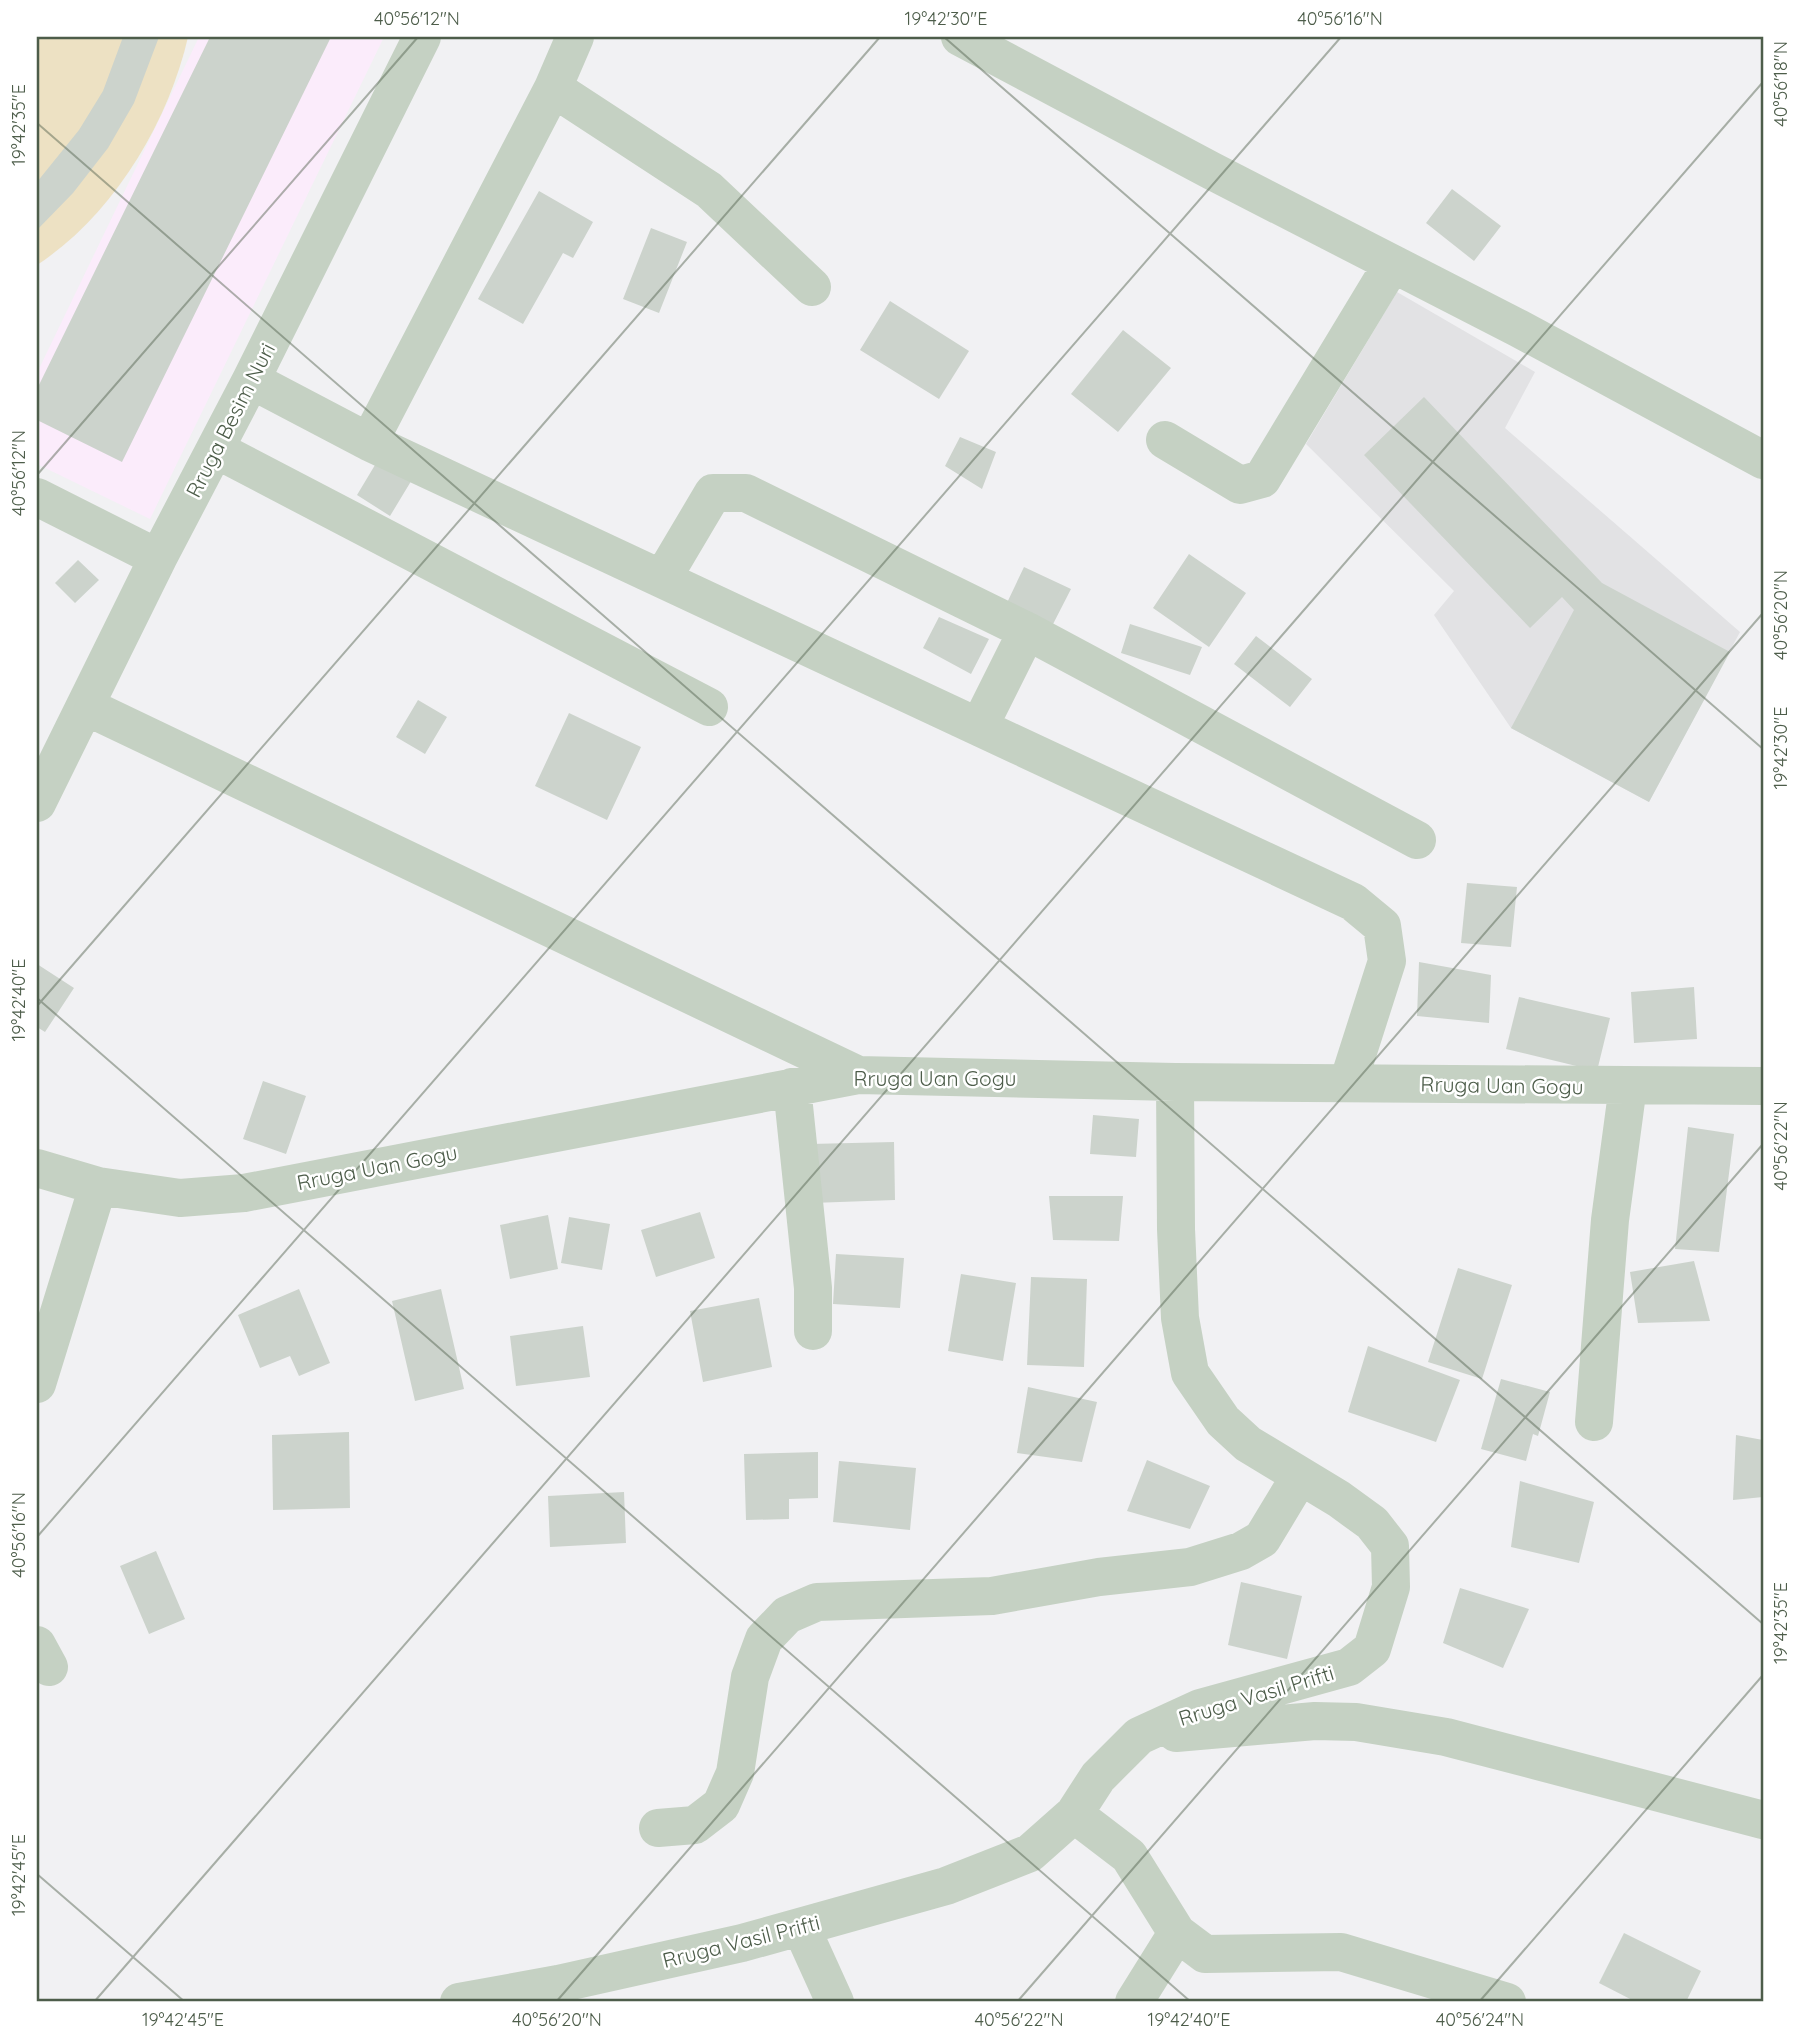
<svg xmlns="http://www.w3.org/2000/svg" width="1800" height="2039" font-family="Quicksand,sans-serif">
<rect width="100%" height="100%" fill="#f1f1f3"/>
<!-- commercial -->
<path fill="#fbecfb" d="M199 37H384L150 519 37 464V373Z"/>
<!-- education -->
<path fill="#e2e2e4" d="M1397 292 1535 372 1505 428 1740 632 1649 802 1511 728 1434 615 1454 591 1306 444Z"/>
<!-- green -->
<path fill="#ede1c3" d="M37 37H188C168 124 112 216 37 265Z"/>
<!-- building -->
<path fill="#ccd3cc" d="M123 37H159L134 103 108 148 73 193 37 230V182L79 130 103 91Z
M210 37H331L122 462 37 420V389Z
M1452 189 1501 226 1474 261 1426 223Z
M539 191 593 222 573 258 563 253 523 324 478 299Z
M651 228 687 242 659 313 623 299Z
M890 301 969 351 939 399 860 350Z
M1123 330 1171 368 1118 432 1071 394Z
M1424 397 1602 583 1730 652 1649 802 1511 728 1574 610 1562 597 1530 628 1364 455Z
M960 437 996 452 982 489 945 466Z
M378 460 413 478 390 516 357 495Z
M1189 554 1246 593 1209 647 1153 608Z
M78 560 99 580 75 603 55 583Z
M1024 567 1071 589 1051 628 1005 607Z
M939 617 989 639 971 674 923 648Z
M1130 624 1202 647 1190 675 1121 653Z
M1256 636 1312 679 1290 707 1234 664Z
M418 700 447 717 425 754 396 737Z
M569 713 641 747 607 820 535 786Z
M1467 883 1517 887 1511 947 1461 943Z
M1419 962 1491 975 1489 1023 1417 1016Z
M37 964 74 988 45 1032 37 1027Z
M1694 987 1697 1039 1634 1043 1631 992Z
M1519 997 1610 1018 1597 1071 1506 1049Z
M263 1081 306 1096 286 1154 243 1139Z
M1093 1115 1139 1119 1136 1157 1090 1154Z
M1688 1127 1734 1134 1719 1252 1675 1249Z
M894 1142 895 1200 812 1203 810 1144Z
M1049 1196H1123L1119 1241 1053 1240Z
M700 1212 715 1258 656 1277 641 1230Z
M548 1215 558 1269 510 1279 500 1225Z
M569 1217 610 1224 602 1270 561 1263Z
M836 1254 904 1258 900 1308 833 1304Z
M1694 1261 1710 1321 1638 1323 1630 1272Z
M1458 1268 1512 1285 1482 1379 1428 1362Z
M961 1274 1016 1283 1003 1361 948 1351Z
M1031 1277 1087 1279 1084 1367 1027 1365Z
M299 1289 330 1363 299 1376 290 1356 260 1368 238 1315Z
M441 1289 464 1389 415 1401 392 1301Z
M759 1298 772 1367 703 1382 690 1311Z
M583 1326 590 1377 516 1386 510 1336Z
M1368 1346 1460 1380 1436 1442 1348 1412Z
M1501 1379 1550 1392 1538 1436 1533 1434 1526 1461 1481 1449Z
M1028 1387 1097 1402 1082 1462 1017 1453Z
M349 1432 350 1508 273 1510 272 1435Z
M1736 1435 1763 1440V1497L1733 1500Z
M818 1452V1498L789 1499V1519L746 1520 744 1454Z
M1147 1460 1210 1486 1190 1529 1127 1511Z
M839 1461 916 1468 910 1530 833 1522Z
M1520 1481 1594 1502 1579 1563 1511 1547Z
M624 1492 626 1543 550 1547 548 1496Z
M156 1551 185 1619 149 1634 120 1566Z
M1241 1582 1302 1596 1287 1659 1228 1645Z
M1460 1588 1529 1609 1503 1668 1443 1643Z
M1624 1933 1701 1971 1686 2002H1636L1599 1983Z"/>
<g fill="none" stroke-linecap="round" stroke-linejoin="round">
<!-- minor -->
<path stroke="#c5d1c3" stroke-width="38" d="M960 37 1212 171 1518 328 1763 460
M553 88 709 190 812 287
M251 380 369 442 1353 902 1382 926 1387 961 1348 1083
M1165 440 1240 485 1262 479 1392 264
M369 442 553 88 575 37
M215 449 709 707
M37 497 158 558
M662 579 713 493H746L1027 631 1417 840
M85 706 858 1075
M979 727 1027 631
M37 803 158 558 251 380 422 37
M792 1087 813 1288V1331
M37 1168 98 1186 180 1198 244 1193 858 1075 1175 1082 1763 1086
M37 1384 98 1186
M1594 1422 1610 1220 1628 1086
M37 1645 49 1667
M1176 1733 1315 1721 1356 1722 1446 1737 1763 1820
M1074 1814 1129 1856 1177 1933 1205 1954 1341 1952 1507 2002
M658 1828 695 1825 721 1805 735 1773 750 1677 764 1639 787 1615 817 1602 992 1596 1099 1577 1190 1567 1241 1551 1262 1539 1300 1476
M801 1927 835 2002
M459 2002 558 1984 742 1943 946 1886 1030 1853 1074 1814 1098 1777 1139 1736 1200 1708 1349 1667 1372 1649 1391 1587 1390 1546 1372 1523 1339 1499 1248 1444 1223 1421 1190 1373 1180 1318 1176 1229 1175 1082
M1134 2002 1177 1933"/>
</g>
<!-- ticks -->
<path fill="none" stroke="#4d5d4a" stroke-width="2" stroke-opacity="0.45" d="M944 37 1763 749M37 123 1763 1624M37 475 418 37M37 998 1191 2002M37 1006 880 37M37 1537 1341 37M37 1874 185 2002M94 2002 1763 82M556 2002 1763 613M1017 2002 1763 1144M1479 2002 1763 1675"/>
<g text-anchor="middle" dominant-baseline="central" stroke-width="5" stroke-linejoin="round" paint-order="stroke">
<!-- street labels -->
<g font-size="21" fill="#4d5d4a" stroke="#fff">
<text transform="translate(230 420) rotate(-63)">Rruga Besim Nuri</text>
<text x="935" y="1078">Rruga Uan Gogu</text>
<text transform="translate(1502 1085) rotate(1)">Rruga Uan Gogu</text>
<text transform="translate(377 1167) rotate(-11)">Rruga Uan Gogu</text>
<text transform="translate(1256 1695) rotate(-17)">Rruga Vasil Prifti</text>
<text transform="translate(741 1941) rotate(-14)">Rruga Vasil Prifti</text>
</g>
</g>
<!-- border -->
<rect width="1800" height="2039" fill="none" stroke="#ffffff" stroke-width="77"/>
<rect x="38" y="38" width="1724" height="1962" fill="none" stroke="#4d5d4a" stroke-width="2.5"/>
<g font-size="18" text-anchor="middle" fill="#4d5d4a">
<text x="417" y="25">40°56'12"N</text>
<text x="946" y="25">19°42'30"E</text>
<text x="1340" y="25">40°56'16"N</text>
<text transform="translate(1781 84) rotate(-90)" y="6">40°56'18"N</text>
<text transform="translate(19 125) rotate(-90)" y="6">19°42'35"E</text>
<text transform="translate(19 473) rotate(-90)" y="6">40°56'12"N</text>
<text transform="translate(1781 615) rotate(-90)" y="6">40°56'20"N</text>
<text transform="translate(1781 748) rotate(-90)" y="6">19°42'30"E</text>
<text transform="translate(19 1000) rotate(-90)" y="6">19°42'40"E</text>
<text transform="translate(1781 1146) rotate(-90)" y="6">40°56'22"N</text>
<text transform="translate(19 1535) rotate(-90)" y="6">40°56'16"N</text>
<text transform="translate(1781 1623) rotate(-90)" y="6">19°42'35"E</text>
<text transform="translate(19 1875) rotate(-90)" y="6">19°42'45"E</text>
<text x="183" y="2026">19°42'45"E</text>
<text x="557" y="2026">40°56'20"N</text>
<text x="1019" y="2026">40°56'22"N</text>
<text x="1189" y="2026">19°42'40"E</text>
<text x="1480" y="2026">40°56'24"N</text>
</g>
</svg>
